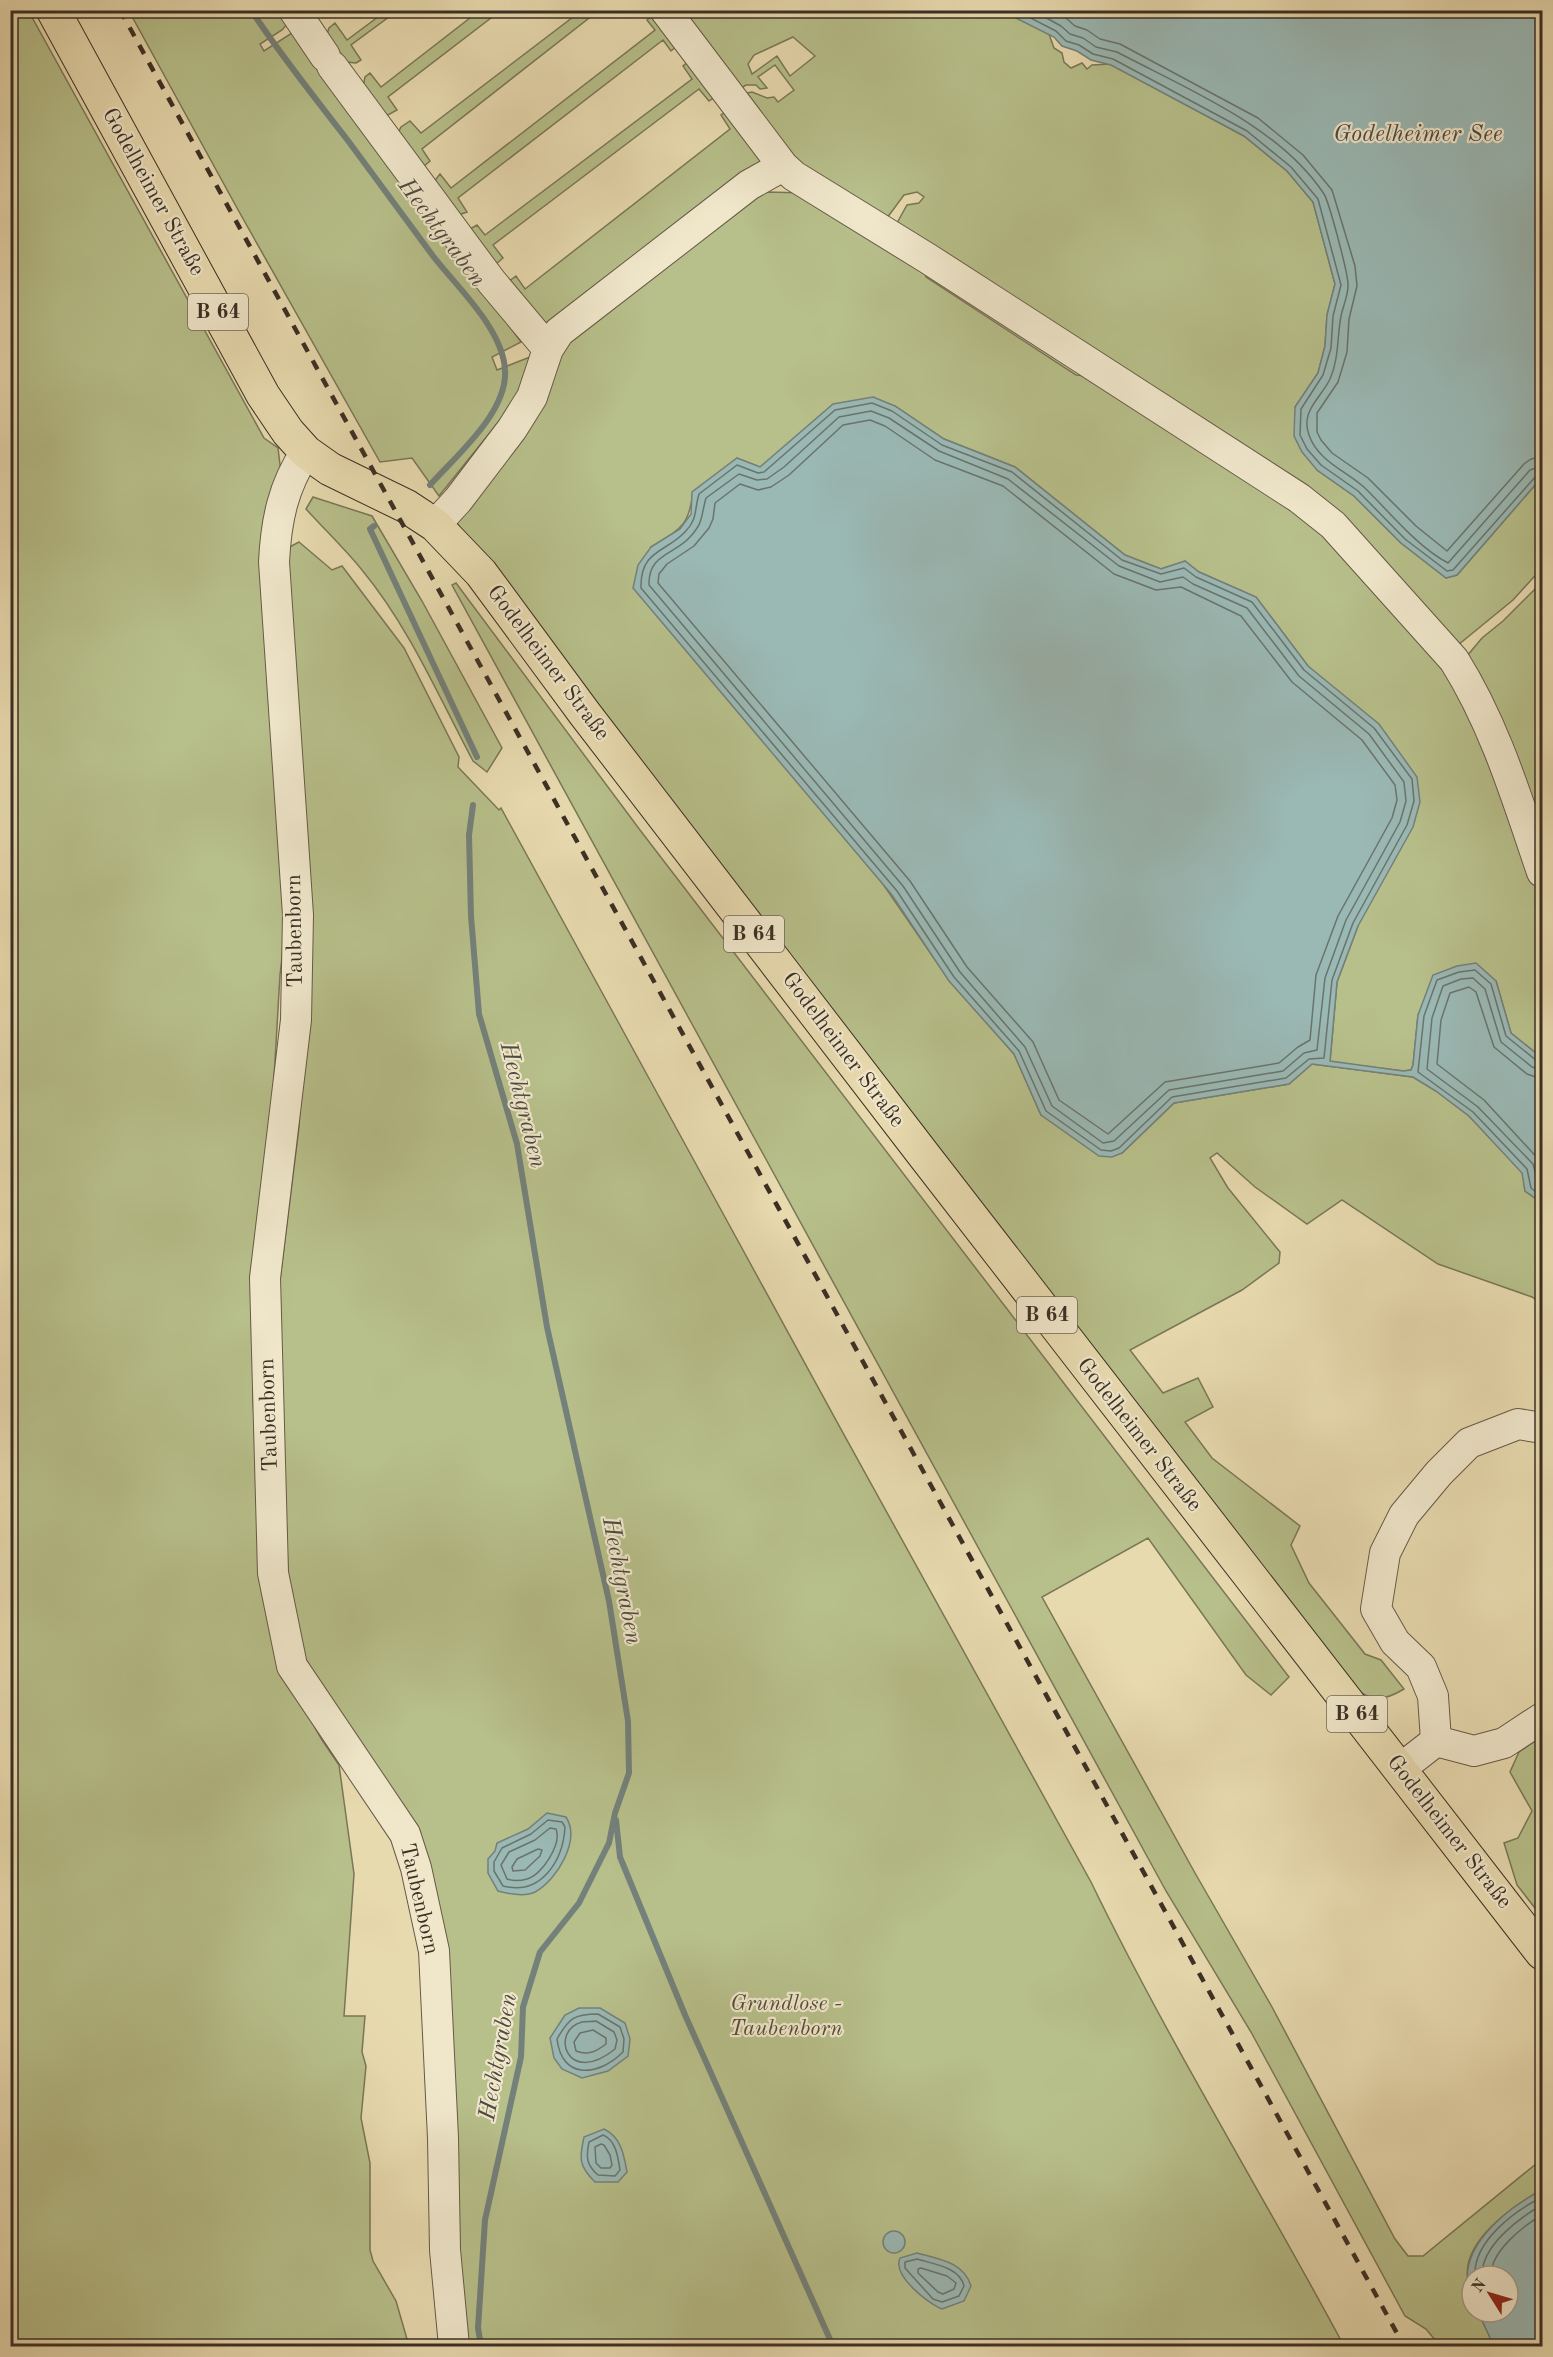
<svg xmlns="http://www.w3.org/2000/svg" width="1553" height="2357" font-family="'Old Standard TT',serif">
<rect width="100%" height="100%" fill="#e8daaf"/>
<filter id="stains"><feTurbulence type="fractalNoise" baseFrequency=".00333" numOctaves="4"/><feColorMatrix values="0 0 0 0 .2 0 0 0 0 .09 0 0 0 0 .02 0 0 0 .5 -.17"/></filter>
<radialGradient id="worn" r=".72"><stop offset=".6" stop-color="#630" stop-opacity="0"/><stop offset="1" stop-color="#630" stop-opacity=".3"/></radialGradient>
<!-- green -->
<path fill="#b7bf8a" stroke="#797758" stroke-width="1.5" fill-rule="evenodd" d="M28 10 264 438 278 448 281 473 286 923 280 975 269 1164 254 1284 253 1400 265 1603 280 1665 322 1740 339 1765 354 1874 344 2016H365L362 2052 366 2066 361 2118 370 2163V2250L373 2261 396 2301 409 2346H11L10 11Z
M129 11H281L289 22 282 30 260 44 264 51 295 31 474 284 493 304 521 342 492 357 497 370 530 357 517 399 439 496 412 458 380 462 237 208Z
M386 11H397L351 45 361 60 356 63 346 62 327 34 329 28 335 23 347 40Z
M479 11H500L388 97 397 110 388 115 381 113 363 87 365 77 370 73 381 87Z
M581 11H598L422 149 430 161 424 166 398 133 401 127 410 121 421 133Z
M675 11H1002L1049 34 1054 48 1062 53 1064 62 1071 68 1082 63 1087 69 1092 65 1111 64 1244 136 1287 171 1313 202 1335 284 1327 315 1325 346 1318 373 1295 407 1317 470 1354 496 1401 543 1446 578 1457 575 1542 477V568L1513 600 1458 645 1362 545 897 223 907 205 919 203 924 197 917 192 904 195 887 218 801 167 747 93 752 92 767 98 774 97 778 102 794 90 775 65 758 77 767 88 760 89 756 85H746L738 90ZM793 37 815 56 790 76 777 56 752 74 748 64 754 55Z
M653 15 677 46 671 51 663 40 458 198 467 212 458 215 433 183 440 174 451 188 655 30 647 20Z
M688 62 715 97 709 101 699 89 493 245 503 258 496 264 470 229 477 225 485 235 692 79 683 66Z
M727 111 762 159 760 164 554 320 546 323 508 282 516 276 525 289 730 129 721 115Z
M767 192 806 193 921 264 926 277 1076 375 1097 377 1218 452 1357 560 1473 708 1542 904V1058L1511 1033 1496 981 1418 1015 1413 1065 1411 1070 1403 1071 1330 1062 1337 982 1358 926 1324 681 1308 666 1256 597 1199 572 1185 561 1161 569 1125 555 1015 467 944 439 895 406 774 457 760 467 737 458 693 492C689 527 680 529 651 547L949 980 1014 1054 1041 1115 1122 1153 1174 1103 1289 1084 1312 1064 1413 1077 1436 1091 1469 1116 1523 1173 1525 1191 1542 1203V1304L1532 1297 1438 1264 1342 1200 1307 1224 1255 1187 1217 1153 1210 1158 1228 1188 1280 1252 1279 1263 1242 1290 1130 1350 1163 1393 1198 1378 1213 1407 1185 1422 1212 1458 1300 1526 1291 1545 1309 1583 1365 1654 1381 1660 1404 1689C1379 1704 1372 1700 1349 1685L455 521 559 343 740 203Z
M313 497 372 516 422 601 502 748 487 772 473 761C439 697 409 627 362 570 345 549 325 530 306 509Z
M299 542 332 570 342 566 404 648 459 757 458 767 499 810 501 808C695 1168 894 1524 1091 1882 1168 2041 1261 2191 1344 2346H462L461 2274 445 1943 300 1658 288 1573 278 1296 299 1127 301 1092 284 550Z
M1542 582V846L1467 656 1482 638 1503 621Z
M456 583 640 830 1289 1677 1271 1695 1246 1675 1148 1538 1042 1597 1195 1873 1272 2007 1395 2239 1408 2256H1423L1542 2159V2190C1516 2204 1474 2233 1468 2265 1465 2280 1472 2297 1472 2312H1478L1494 2346H1440L1426 2329 1405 2316 1251 2032 1166 1891 452 585Z
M1542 1736V1917L1517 1885 1504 1843 1518 1838 1532 1811 1510 1772 1519 1752Z"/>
<!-- water -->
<path fill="#9ab8b4" stroke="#74817b" stroke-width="1.5" d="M1002 11H1542V477L1457 575 1446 578 1401 543 1354 496 1317 470 1302 452 1294 436 1295 407 1318 373 1325 346 1327 315 1335 284 1313 202 1287 171 1244 136 1111 65 1091 60 1077 51 1062 46 1054 37Z
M873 397 895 406 944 439 1015 467 1125 555 1161 569 1185 561 1199 572 1256 597 1308 666 1379 724 1417 777 1420 802 1413 827 1358 926 1337 982 1330 1061 1403 1071 1411 1070 1413 1065 1418 1015 1433 975 1457 966 1476 963 1496 981 1511 1033 1542 1058V1203L1525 1191 1522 1173 1469 1116 1436 1091 1413 1077 1312 1064 1289 1084 1174 1103 1122 1153 1112 1157 1099 1156 1041 1115 1014 1054 949 981 892 895 633 588 638 565 651 547 680 529 691 514 692 492 737 458 760 467 833 404Z
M547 1813 566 1817C581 1840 557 1880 535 1892 525 1897 509 1894 498 1891L488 1873V1859L495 1851 497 1843 528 1829Z
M579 2008H600L625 2023 630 2039 628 2056 608 2071 582 2078 562 2069 554 2058 550 2038 565 2015Z
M604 2129C621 2137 624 2155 627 2172L618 2182H595C579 2166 579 2159 584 2137Z
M1542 2190V2346H1494L1478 2312H1508V2276H1472V2298C1451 2251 1507 2208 1542 2190Z
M883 2242a11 11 0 1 1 22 0a11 11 0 1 1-22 0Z
M917 2253C939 2259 964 2262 971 2286L964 2301 942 2309C927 2303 892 2275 900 2258Z"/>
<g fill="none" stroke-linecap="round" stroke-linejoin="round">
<!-- shore -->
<path stroke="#6a746c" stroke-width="1.5" d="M1015 10 1056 31 1066 41 1079 45 1093 54 1113 59 1247 131 1291 167 1318 199 1341 285 1333 316 1331 348 1323 375 1301 409 1300 435 1307 449 1321 465 1358 491 1405 539 1447 571 1453 570 1536 476 1542 474
M1032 10 1061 26 1070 34 1083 38 1096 47 1117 52C1187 89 1279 126 1324 194 1329 202 1349 276 1348 286 1348 296 1343 306 1341 316 1337 337 1339 359 1330 379 1321 398 1300 411 1309 435 1318 462 1349 472 1367 490 1391 514 1419 548 1448 563L1530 470 1542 466
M1052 10 1066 18 1075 26 1087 30 1100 39 1120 44 1258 118 1303 155 1332 190 1355 266 1357 286 1349 319 1347 352 1338 382 1317 413V432L1321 440 1332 453 1368 478 1416 526 1447 551 1524 464 1531 459 1542 457
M872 403 892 411 942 445 1012 472 1122 560 1161 574 1184 568 1196 577 1252 602 1304 670 1374 728 1412 779 1414 801 1407 825 1353 923 1332 980 1324 1058 1309 1059 1286 1078 1172 1097 1119 1148 1111 1151 1101 1150 1046 1111 1019 1051 954 977 897 891 641 588C640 550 665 553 685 532 698 519 694 510 699 494L737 465 758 473 764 472 835 410Z
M871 411 889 418 939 451 1008 479 1119 566 1160 582 1183 577 1193 584 1247 608 1299 676 1369 734 1404 782 1406 801 1400 822 1346 920 1325 978 1317 1050 1304 1053 1283 1071 1169 1090 1114 1141 1103 1143 1052 1106 1025 1047 960 972 903 886 649 585C648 554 674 555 690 537 704 522 701 515 706 498L739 474 757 480 767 479 784 467 839 417Z
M870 420 885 426 935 460 1003 486 1114 574 1156 590 1181 587 1241 616 1292 682 1362 740 1395 785 1397 800 1392 818 1338 916 1316 975 1310 1040 1298 1047 1279 1063 1165 1082 1108 1134 1059 1100 1033 1042 967 967 910 881 658 583 659 574 667 564 694 546 709 528 713 519 715 503 740 484 758 490 771 487 789 475 843 425Z
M1542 1062 1537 1061 1506 1036 1491 984 1475 970 1459 972 1437 980 1424 1016 1418 1072 1473 1112 1527 1169 1531 1188 1542 1197
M1542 1070 1532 1067 1501 1042 1485 989 1473 978 1461 979 1443 986 1432 1018 1427 1069 1478 1107 1533 1164 1538 1183 1542 1187
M1542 1079 1527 1074 1494 1047 1476 992 1469 987 1450 993 1441 1020 1437 1064 1484 1100 1542 1163
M548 1820 562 1822 565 1827C563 1861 541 1896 503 1886L494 1871V1862L502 1848 531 1834Z
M550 1828 556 1829C562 1844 542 1875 527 1879 520 1881 513 1881 507 1879L501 1865 509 1852 535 1840Z
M538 1849 542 1850 540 1856 525 1870 513 1871 512 1867 517 1859Z
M598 2014 620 2027 624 2039 623 2052C599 2076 562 2081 557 2039 569 2018 574 2014 598 2014Z
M596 2021 614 2032 617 2040 615 2049C567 2088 549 2031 582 2022 586 2021 592 2022 596 2021Z
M593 2030 606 2038V2044C597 2051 588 2056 576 2051L574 2042 580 2033Z
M603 2135C616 2140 618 2157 620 2170L615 2176 598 2175C586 2165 586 2156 589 2142Z
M601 2144 604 2145 610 2155 612 2165 610 2168H601L596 2163 595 2147Z
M917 2259C933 2264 960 2267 964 2286L959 2296 942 2302 933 2299 905 2268V2262Z
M921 2268 947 2276 956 2283 954 2289 943 2294 938 2292 918 2273V2269Z
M1475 2276C1473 2241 1515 2211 1542 2197
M1482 2276C1481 2246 1519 2218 1542 2205
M1491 2276C1490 2252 1523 2226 1542 2215"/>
<!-- stream -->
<path stroke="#74817b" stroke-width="6" d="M251 10C281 56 316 99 349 142 377 180 405 218 433 256 457 287 503 329 505 370 508 412 456 456 430 485
M374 526 370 529 477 757
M473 805 469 835 471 916 479 1014 517 1144 547 1327 609 1601 628 1721 629 1773 615 1813 609 1843 579 1903 540 1952 523 2007 521 2057 485 2220 478 2328 481 2346
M616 1820 620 1857 685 2015 833 2346"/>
<!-- minor casing -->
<g stroke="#665a48" stroke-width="32">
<path id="minor" d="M294 10 325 56
M665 10 783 166 794 176 927 258 1299 498 1333 525 1454 660C1495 725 1517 799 1542 872
M332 66 491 281 548 349
M306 452C283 486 276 521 274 562L298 915 296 1020 265 1278 273 1573 292 1666 405 1834 416 1868 434 1951 443 2138 445 2250 454 2346
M435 525 458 500 512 429 532 397 548 349 559 332 749 185 783 166
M1436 1741 1433 1696 1421 1667 1395 1642 1376 1609 1385 1553 1404 1515 1439 1473 1469 1443 1518 1424 1542 1428
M1436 1741 1474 1751 1504 1743 1542 1718
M1400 1769 1436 1741"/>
</g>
<!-- major casing -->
<g stroke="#3b2f25" stroke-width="35">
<path id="major" d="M53 10 263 395 288 432 306 452 330 469 406 506 435 525 481 573 585 714 923 1154 1542 1953"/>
</g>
<!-- minor -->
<use href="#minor" stroke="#f0e7cb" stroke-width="30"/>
<!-- major -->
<use href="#major" stroke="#e8daaf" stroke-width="33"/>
<!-- rail -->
<path stroke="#3b2f25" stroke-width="4.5" stroke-dasharray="10 10" stroke-linecap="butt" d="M120 10 1404 2346"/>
</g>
<g text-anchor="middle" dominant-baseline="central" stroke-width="4.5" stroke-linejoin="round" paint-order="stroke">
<!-- shield labels -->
<g fill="#f0e7cb" stroke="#716657" stroke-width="1.5">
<rect x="188" y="294" width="60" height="36" rx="4.5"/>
<rect x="724" y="916" width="60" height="36" rx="4.5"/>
<rect x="1017" y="1297" width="60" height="36" rx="4.5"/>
<rect x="1327" y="1696" width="60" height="36" rx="4.5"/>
</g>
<g font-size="21" font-weight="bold" fill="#3b2f25">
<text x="218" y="312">B 64</text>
<text x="754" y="934">B 64</text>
<text x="1047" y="1315">B 64</text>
<text x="1357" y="1714">B 64</text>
</g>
<!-- street labels -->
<g font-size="22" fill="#3b2f25" stroke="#f0e7cb">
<text transform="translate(153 192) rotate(61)">Godelheimer Straße</text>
<text transform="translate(548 663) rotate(53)">Godelheimer Straße</text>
<text transform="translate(295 931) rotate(-91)">Taubenborn</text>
<text transform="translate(843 1050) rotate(53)">Godelheimer Straße</text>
<text transform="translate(269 1415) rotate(-92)">Taubenborn</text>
<text transform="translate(1139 1435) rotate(52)">Godelheimer Straße</text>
<text transform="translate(1449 1832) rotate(52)">Godelheimer Straße</text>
<text transform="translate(419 1899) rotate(77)">Taubenborn</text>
</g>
<!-- park labels -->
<g font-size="22" font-style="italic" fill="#544c39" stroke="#f0e7cb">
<text x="786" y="2004">Grundlose -<tspan x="786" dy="25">Taubenborn</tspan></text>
</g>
<!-- water labels -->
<g font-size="24" font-style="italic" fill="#4e4a42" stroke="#f0e7cb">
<text x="1418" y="135">Godelheimer See</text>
<text transform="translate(441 233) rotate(53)">Hechtgraben</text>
<text transform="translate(522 1105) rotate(76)">Hechtgraben</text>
<text transform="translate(621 1581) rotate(79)">Hechtgraben</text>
<text transform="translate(499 2057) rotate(-80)">Hechtgraben</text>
</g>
</g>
<!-- margin -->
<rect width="1553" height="2357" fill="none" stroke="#e8daaf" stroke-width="36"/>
<rect x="12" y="12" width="1529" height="2333" fill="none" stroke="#3b2f25" stroke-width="3"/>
<rect x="18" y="18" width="1517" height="2321" fill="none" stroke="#3b2f25" stroke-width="1.5"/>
<!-- north arrow -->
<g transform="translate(1490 2294) rotate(307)"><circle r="28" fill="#f0e7cb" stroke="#a89d89" stroke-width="1.5"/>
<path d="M0-4.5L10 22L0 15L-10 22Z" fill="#8f2418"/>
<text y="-9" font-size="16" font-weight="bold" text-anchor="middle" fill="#3b2f25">N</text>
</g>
<rect width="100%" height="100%" filter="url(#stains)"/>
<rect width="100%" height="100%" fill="url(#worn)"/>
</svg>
